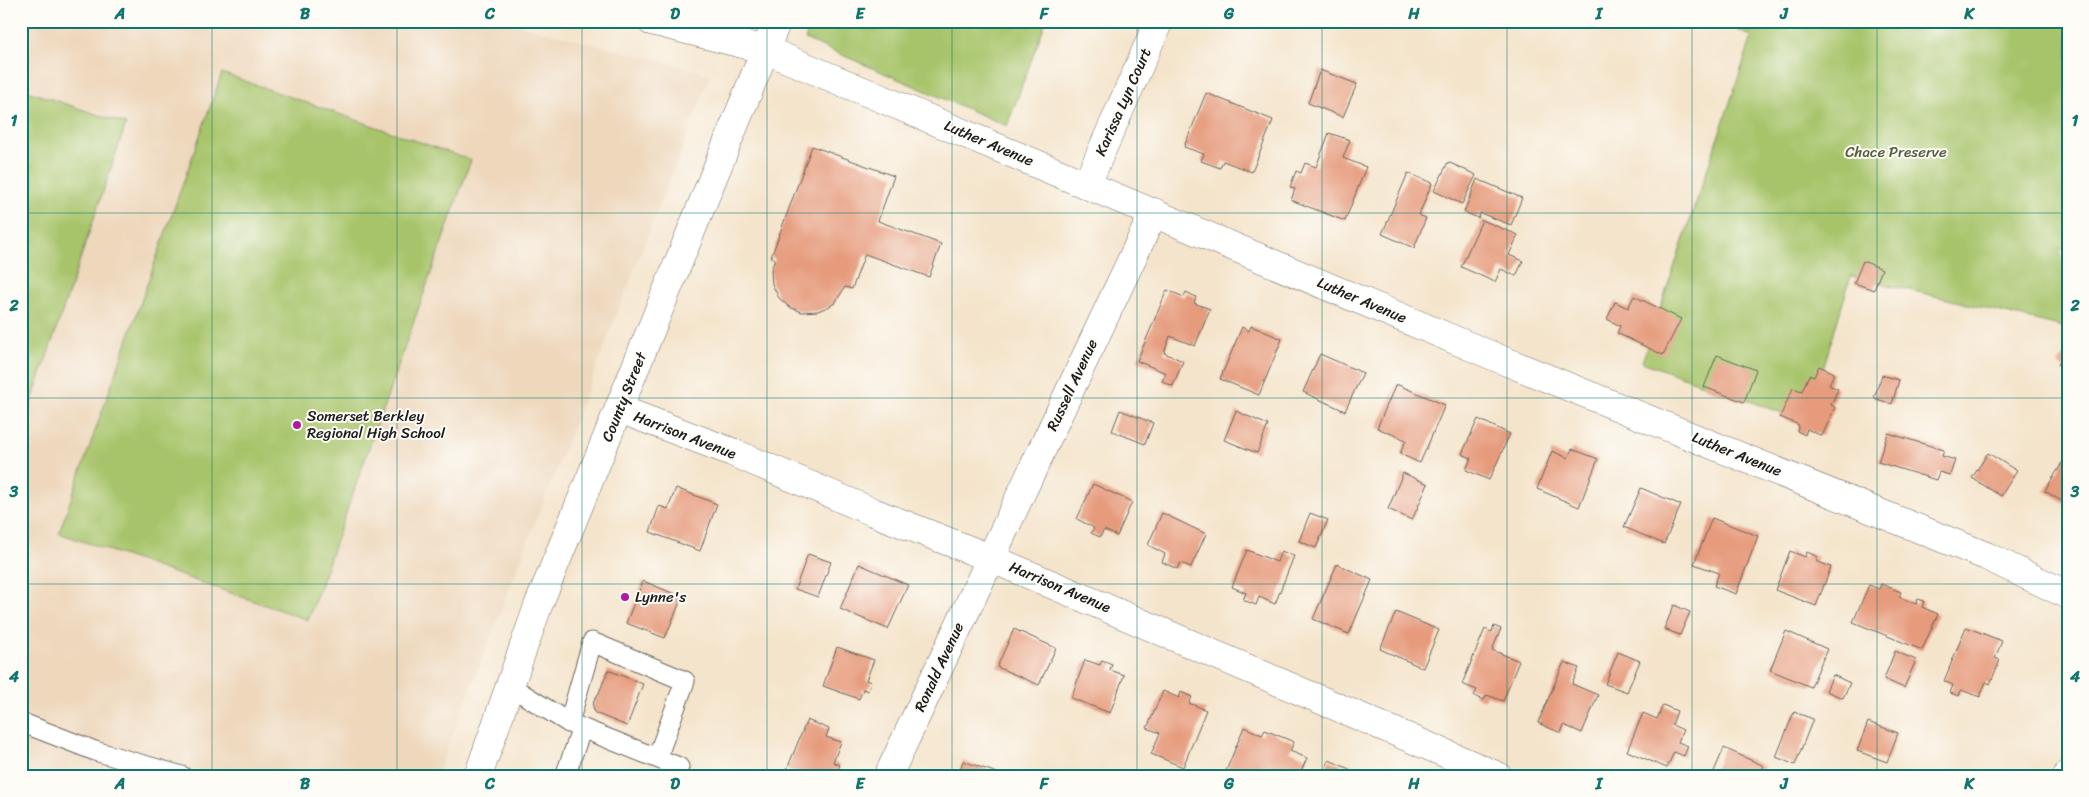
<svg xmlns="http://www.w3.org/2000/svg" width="2089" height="797" font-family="Sriracha,sans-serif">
<rect width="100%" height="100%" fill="#fdfcf7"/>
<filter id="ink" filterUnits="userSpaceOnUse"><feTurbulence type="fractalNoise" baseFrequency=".02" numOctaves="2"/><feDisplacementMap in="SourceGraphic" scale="10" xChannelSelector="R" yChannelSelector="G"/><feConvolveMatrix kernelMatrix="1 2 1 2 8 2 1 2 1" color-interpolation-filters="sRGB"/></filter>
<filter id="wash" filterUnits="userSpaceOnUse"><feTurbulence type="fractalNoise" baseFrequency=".0096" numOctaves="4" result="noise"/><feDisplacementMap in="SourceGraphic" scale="20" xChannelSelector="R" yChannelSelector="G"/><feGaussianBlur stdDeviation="1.12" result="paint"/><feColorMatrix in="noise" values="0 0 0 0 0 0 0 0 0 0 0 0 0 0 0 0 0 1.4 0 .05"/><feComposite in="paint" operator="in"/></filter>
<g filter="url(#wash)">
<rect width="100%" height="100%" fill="#f4e4cb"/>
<!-- built -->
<path fill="#eed7bb" d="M21 21H503L711 74 436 776H21Z"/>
<!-- green -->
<path fill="#a7c46b" stroke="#627044" d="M813 21H1046L1007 126 805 39Z
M1720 21H2068V251L2059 248 2068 278V328L1851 276 1807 422 1642 362 1752 37Z
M222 73 471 160 308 620 59 533Z
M21 89 126 124 21 433Z"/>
<g id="blocks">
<!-- building -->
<path fill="#e69b7d" d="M1320 70 1357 84 1343 117 1308 103Z
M1206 93 1273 120 1252 172 1223 161 1220 168 1201 161 1204 154 1184 147Z
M1329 133 1350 140 1343 158 1366 167 1345 221 1291 200 1295 189 1290 187 1296 171 1301 173 1305 163 1316 167Z
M812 146 894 176 878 221 941 244 929 277 865 254 852 289 845 287 835 303 828 307 818 311 802 312 789 307 779 298 772 284 771 270 775 259 771 257Z
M1448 162 1476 175 1462 204 1434 191Z
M1408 173 1432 183 1419 215 1426 218 1414 248 1382 234Z
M1477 179 1522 198 1511 225 1480 213 1478 218 1464 212Z
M1482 220 1518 235 1509 255 1523 261 1516 276 1501 269 1495 282 1461 267Z
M1863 261 1882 269 1874 290 1854 283Z
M1167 290 1184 297 1186 292 1196 297 1194 303 1210 309 1195 346 1170 336 1164 353 1183 361 1173 386 1162 381 1166 373 1137 361Z
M1634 296 1681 319 1663 355 1617 333 1620 326 1607 319 1615 302 1628 308Z
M1251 326 1282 339 1259 395 1220 379 1242 327 1249 331Z
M2068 347V371L2058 365Z
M1320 354 1363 373 1345 411 1303 392Z
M1717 355 1756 370 1744 402 1704 387Z
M1819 366 1834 373 1829 385 1838 389 1831 405 1835 407 1822 436 1807 429 1805 435 1797 431 1799 425 1780 417 1793 388 1802 391 1809 375 1814 377Z
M1882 375 1899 380 1892 404 1874 398Z
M1396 384 1445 405 1420 463 1400 454 1406 440 1377 428Z
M1120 410 1153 423 1145 444 1112 431Z
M1236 411 1268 425 1257 453 1224 440Z
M1478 419 1510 434 1489 480 1466 470 1471 458 1462 454Z
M1888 433 1944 450 1942 456 1955 460 1950 475 1939 472 1936 480 1878 462Z
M1572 449 1598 459 1579 507 1537 489 1552 451 1568 458Z
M1988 453 2017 471 2001 496 1972 478Z
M2065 458 2068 460V505L2045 491Z
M1403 473 1428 484 1412 520 1388 509Z
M1093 484 1132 502 1117 536 1104 530 1100 537 1091 533 1094 528 1077 519Z
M676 488 717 504 700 551 650 532 659 506 668 509Z
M1641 488 1681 505 1664 544 1624 527Z
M1162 513 1206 534 1191 567 1180 563 1177 569 1162 562 1165 554 1148 545Z
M1310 513 1328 520 1316 548 1299 541Z
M1712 518 1758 536 1736 594 1714 586 1719 573 1694 564Z
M1247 550 1277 562 1281 551 1294 556 1275 604 1259 597 1256 605 1243 600 1246 593 1232 587Z
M1790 551 1805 557 1807 552 1818 557 1816 561 1831 567 1816 606 1775 590Z
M808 554 831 562 818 597 795 589Z
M859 564 908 585 888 629 840 609Z
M1337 564 1372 580 1349 634 1313 619Z
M643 581 682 597 665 638 626 623Z
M1881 584 1901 592 1899 597 1916 604 1918 599 1924 601 1922 607 1938 614 1922 650 1853 622 1869 585 1879 589Z
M1674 605 1690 612 1680 635 1664 629Z
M1396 612 1439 630 1423 668 1380 649Z
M1494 626 1501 629 1492 650 1519 661 1503 701 1487 695 1484 700 1474 696 1477 690 1462 684 1485 629 1492 632Z
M1966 627 2002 641 1995 658 2000 660 1990 684 1986 682 1980 697 1961 690 1959 696 1950 693 1953 685 1944 681Z
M1014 629 1056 648 1039 685 997 667Z
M1786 631 1827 649 1811 687 1770 670Z
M837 647 874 660 866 680 871 682 868 691 863 689 859 699 823 686Z
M1895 651 1916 660 1904 688 1884 679Z
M1618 652 1640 661 1627 692 1605 684Z
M1085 660 1100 665 1102 660 1112 664 1110 670 1124 675 1110 713 1071 698Z
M1564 662 1579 668 1572 684 1598 695 1582 733 1564 725 1561 733 1538 723Z
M608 670 643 684 627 726 595 713 593 707 594 700 599 693Z
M1833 675 1850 683 1843 698 1826 691Z
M1163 691 1179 698 1181 692 1192 697 1189 703 1206 710 1183 767 1151 754 1160 733 1147 728Z
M1663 705 1677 711 1672 725 1683 730 1678 742 1688 746 1684 756 1674 752 1667 768 1627 751 1643 713 1657 719Z
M1794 712 1813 719 1795 765 1776 757Z
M807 720 829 729 826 737 841 742 833 762 840 765 836 774 830 771 828 776H803L787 769Z
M1868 722 1898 733 1887 762 1857 751Z
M1244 727 1262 735 1265 730 1294 742 1290 751 1307 758 1299 776H1224Z
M1724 748 1764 766 1759 776H1712Z
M1329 760 1365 776H1322Z
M963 761 997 773 996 776H958Z"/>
</g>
</g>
<g filter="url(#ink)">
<use href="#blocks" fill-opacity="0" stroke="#686259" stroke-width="1"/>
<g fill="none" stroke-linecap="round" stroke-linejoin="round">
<!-- lane casing -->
<g stroke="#686259" stroke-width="21">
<path id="lane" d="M510 686 569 723 679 767
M569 723 592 642 685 681 657 758
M21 725H28L95 751 182 776
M565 776 582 728"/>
</g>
<!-- street casing -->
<g stroke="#686259" stroke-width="29">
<path id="street" d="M651 21 766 50 1500 359 1986 556 2068 595
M1087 184 1159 21
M619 409 732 452 873 512 990 558 1498 776
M888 776 1154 212"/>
</g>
<!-- secondary casing -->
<g stroke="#686259" stroke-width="29">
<path id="secondary" d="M2067 776 2068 774"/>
</g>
<!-- primary casing -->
<g stroke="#686259" stroke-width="29">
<path id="primary" d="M478 776 538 606 777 21"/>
</g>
<!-- lane -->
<use href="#lane" stroke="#fff" stroke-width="19"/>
<!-- street -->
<use href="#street" stroke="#fff" stroke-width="28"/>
<!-- secondary -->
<use href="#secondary" stroke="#fff" stroke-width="28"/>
<!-- primary -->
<use href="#primary" stroke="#fff" stroke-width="28"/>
</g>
</g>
<!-- grid -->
<path fill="none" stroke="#0f766e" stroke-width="1" stroke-opacity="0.55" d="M212 21V776M397 21V776M582 21V776M767 21V776M952 21V776M1137 21V776M1322 21V776M1507 21V776M1692 21V776M1877 21V776M21 213H2068M21 398H2068M21 584H2068"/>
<!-- markers -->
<g fill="#b5179e" stroke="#fdfcf7" stroke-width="2">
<circle cx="297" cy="425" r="5"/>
<circle cx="625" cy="597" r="5"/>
</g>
<g text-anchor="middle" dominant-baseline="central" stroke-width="4" stroke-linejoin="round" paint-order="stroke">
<!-- street labels -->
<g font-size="15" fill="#1c1c1c" stroke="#fdfcf7">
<text transform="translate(1123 102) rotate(-66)">Karissa Lyn Court</text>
<text transform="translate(989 143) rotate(23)">Luther Avenue</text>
<text transform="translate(1362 300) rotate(23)">Luther Avenue</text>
<text transform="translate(1072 385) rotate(-65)">Russell Avenue</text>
<text transform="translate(624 397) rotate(-68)">County Street</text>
<text transform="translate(685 435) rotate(21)">Harrison Avenue</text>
<text transform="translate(1737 454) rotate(22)">Luther Avenue</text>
<text transform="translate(1060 587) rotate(23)">Harrison Avenue</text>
<text transform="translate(939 667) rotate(-65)">Ronald Avenue</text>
</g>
<!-- park labels -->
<g font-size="15" fill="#545f3c" stroke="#fdfcf7">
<text x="1896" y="152">Chace Preserve</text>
</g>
<!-- poi labels -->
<g font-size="15" fill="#1c1c1c" stroke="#fdfcf7" text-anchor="start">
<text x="307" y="416">Somerset Berkley<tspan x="307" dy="17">Regional High School</tspan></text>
<text x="635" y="597">Lynne's</text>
</g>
</g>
<!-- margin -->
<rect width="2089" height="797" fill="none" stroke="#fdfcf7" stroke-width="55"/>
<rect x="28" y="28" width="2034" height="742" fill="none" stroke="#0f766e" stroke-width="2"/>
<g font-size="16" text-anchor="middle" font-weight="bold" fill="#0f766e">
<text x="120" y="19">A</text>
<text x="305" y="19">B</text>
<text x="490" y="19">C</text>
<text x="675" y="19">D</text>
<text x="860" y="19">E</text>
<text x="1044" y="19">F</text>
<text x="1229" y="19">G</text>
<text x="1414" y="19">H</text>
<text x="1599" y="19">I</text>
<text x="1784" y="19">J</text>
<text x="1969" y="19">K</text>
<text x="14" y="126">1</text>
<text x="2075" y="126">1</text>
<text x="14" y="311">2</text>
<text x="2075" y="311">2</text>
<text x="14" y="497">3</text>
<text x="2075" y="497">3</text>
<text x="14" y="682">4</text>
<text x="2075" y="682">4</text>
<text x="120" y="789">A</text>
<text x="305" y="789">B</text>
<text x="490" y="789">C</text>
<text x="675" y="789">D</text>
<text x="860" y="789">E</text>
<text x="1044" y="789">F</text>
<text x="1229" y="789">G</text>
<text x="1414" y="789">H</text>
<text x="1599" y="789">I</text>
<text x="1784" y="789">J</text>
<text x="1969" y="789">K</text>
</g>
</svg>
